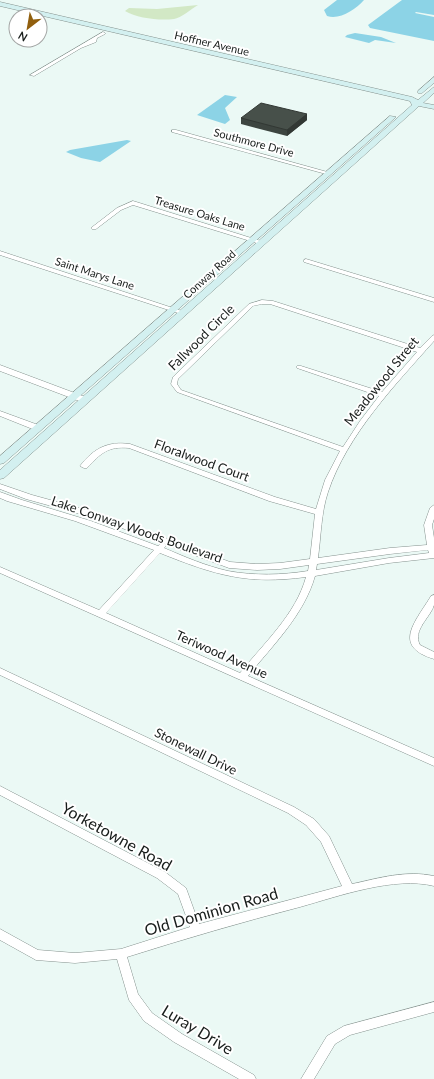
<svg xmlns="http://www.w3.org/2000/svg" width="434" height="1079" font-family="Lato,sans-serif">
<rect width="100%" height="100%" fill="#ebf9f5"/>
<!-- green -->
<path fill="#d2e8c5" d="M198 5C191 9 181 18 174 19 159 21 137 18 125 11L129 8 157 9Z"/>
<!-- water -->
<path fill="#8cd3e6" d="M337 0H364C355 10 340 20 327 16L324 10Z
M402 0H434V15L416 12 415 13 434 17V41L370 28 368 25Z
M355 33 381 37 396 43 375 40 369 43 345 37 347 35Z
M225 95 237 97 225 108 230 120 225 124 197 115Z
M127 140 131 141 100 162 81 158 66 152 70 150Z"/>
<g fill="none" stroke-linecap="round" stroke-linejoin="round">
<!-- minor casing -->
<g stroke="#85928e" stroke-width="1">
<path id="minor" d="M103 32 105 33V34L97 38 96 42 81 48 34 76 30 75Z
M172 130H176L331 173 326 174 172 132Z
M133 201 264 242 265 243 262 245 260 244 133 205 121 210 96 229H92L91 228 117 208Z
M0 251 185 312 186 313 185 314H181L0 255Z
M306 259 434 298V302L304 262V260Z
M262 300 273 301 420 348 432 336 434 335V341C395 385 347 435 328 492 321 513 321 536 318 558L390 548 427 545 424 525 430 508 434 505V519L432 525 434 538V558L389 563 315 576C304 615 273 645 248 676L434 758V766L0 573V567L99 610 154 550 75 521 7 501 0 498V492L22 500 91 521 158 546 162 543 165 544 166 546 164 548C185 557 206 566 228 571 255 576 282 575 308 571L309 565 280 569 257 570 229 568 95 518 26 499 0 489V484L32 495 101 514 230 562 257 564 280 563 310 559 315 514 269 501 129 448C108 446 101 453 87 468H84L80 466C94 448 108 441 130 444L275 497 316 509 325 480 340 451 177 392 171 384 173 377 249 304ZM262 304H270L417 352 382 392 301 366H297V368L379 396 360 421 343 447 181 390 177 384 178 379 253 306ZM428 550 429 553 389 558 316 570 317 564 390 554ZM160 553C215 575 247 585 306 577 296 614 264 643 240 673L106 613Z
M0 411 41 426 42 428 41 430H35L0 416Z
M434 595C434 598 434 602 434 605 431 617 412 630 420 645L434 652V659C391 646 416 621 431 596Z
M0 668 294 807 314 819 329 836 352 884C379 878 406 870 434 876V886C395 876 339 896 300 907 242 922 184 939 127 957L138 994 152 1013 182 1034 254 1075 256 1079H239L174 1042 144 1021 129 1000 117 959 75 963 36 960 0 940V929L38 950 75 953 121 949 190 927 178 894 157 878 0 795V786L165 872 186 888 199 924 342 886 321 842 306 825 288 813 0 675Z
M434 1002V1012L350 1035 335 1044 314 1079H301L327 1036 344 1026Z"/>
</g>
<!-- tertiary casing -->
<g stroke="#85928e" stroke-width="1">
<path id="tertiary" d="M0 365 88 398 89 400 85 403 82 402 0 371Z"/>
</g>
<!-- secondary casing -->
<g stroke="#85928e" stroke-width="1">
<path id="secondary" d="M0 2 412 97 418 100 434 87V93L423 103 434 105V109L419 106 4 478 0 479V470L412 105 410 101 0 6Z
M434 77V83L422 93H418V91Z
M390 116 396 117 4 463 0 464V456Z"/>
</g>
<!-- minor -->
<use href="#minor" fill="#fff" fill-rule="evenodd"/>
<!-- tertiary -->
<use href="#tertiary" fill="#fff" fill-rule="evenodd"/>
<!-- secondary -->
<use href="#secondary" fill="#d3f0f0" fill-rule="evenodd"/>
</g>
<!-- wall -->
<path fill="#3d4540" d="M307 114V120L287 136 241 124V118Z"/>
<!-- shaded-wall -->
<path fill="#323834" d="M307 114V120L287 136V130Z"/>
<!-- building -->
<path fill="#47504a" stroke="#323834" d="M261 103 307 114 287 130 241 118Z"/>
<g text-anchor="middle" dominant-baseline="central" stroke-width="4" stroke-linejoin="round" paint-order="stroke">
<!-- far-street labels -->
<g font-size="11" fill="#181d1b" stroke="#fff">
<text transform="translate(212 43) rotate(13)">Hoffner Avenue</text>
<text transform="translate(254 142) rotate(15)">Southmore Drive</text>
<text transform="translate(200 213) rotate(17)">Treasure Oaks Lane</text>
<text transform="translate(95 273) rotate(18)">Saint Marys Lane</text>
<text transform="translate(209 274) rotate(-42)">Conway Road</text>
</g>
<!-- street labels -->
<g font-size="13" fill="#181d1b" stroke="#fff">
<text transform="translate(201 337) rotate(-45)">Fallwood Circle</text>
<text transform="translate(381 381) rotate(-51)">Meadowood Street</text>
<text transform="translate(202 460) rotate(20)">Floralwood Court</text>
<text transform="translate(137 529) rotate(19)">Lake Conway Woods Boulevard</text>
<text transform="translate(222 654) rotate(24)">Teriwood Avenue</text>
<text transform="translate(196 751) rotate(26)">Stonewall Drive</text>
</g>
<!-- near-street labels -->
<g font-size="16" fill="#181d1b" stroke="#fff">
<text transform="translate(117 836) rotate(29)">Yorketowne Road</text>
<text transform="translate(211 911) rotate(-16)">Old Dominion Road</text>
<text transform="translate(198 1029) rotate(31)">Luray Drive</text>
</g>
</g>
<!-- north arrow -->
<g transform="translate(28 28) rotate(211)"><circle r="19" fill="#ffffff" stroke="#a3a5a4"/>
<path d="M0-3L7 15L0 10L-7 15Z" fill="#915f0e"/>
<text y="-6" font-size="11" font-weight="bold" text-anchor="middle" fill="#181d1b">N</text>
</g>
</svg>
